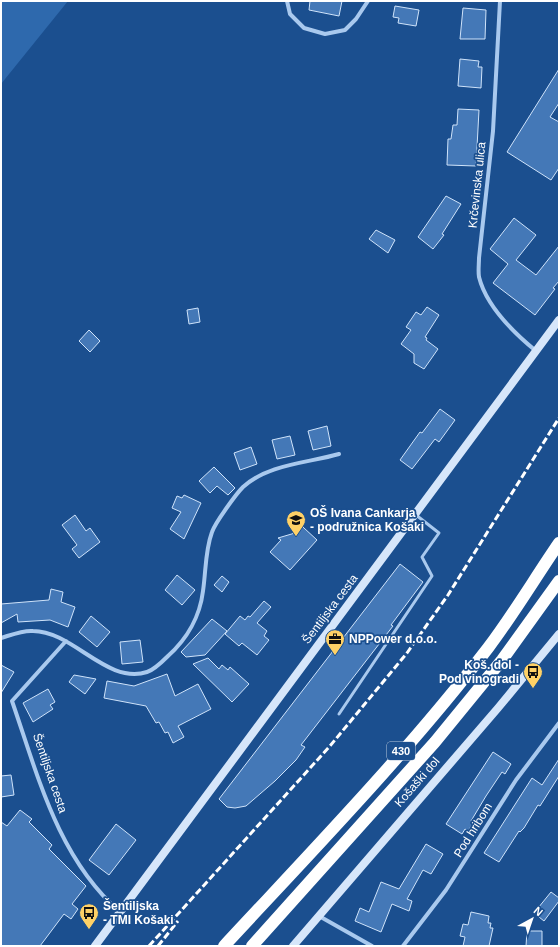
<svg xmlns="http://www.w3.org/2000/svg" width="560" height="947" font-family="Arial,sans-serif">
<rect width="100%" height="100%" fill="#1b4f8f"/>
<!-- green -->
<path fill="#2e69ad" d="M1 1H68L1 84Z"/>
<!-- building -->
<path fill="#4478b7" stroke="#cfe3fa" d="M310 1H342L339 16 309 10Z
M395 6 419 10 416 26 398 23 399 18 393 17Z
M463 8 486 10 485 39H460Z
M460 59 479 61 478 67H482L481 88 458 86Z
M559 69V103L550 117 559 122V168L551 180 507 152Z
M458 109 479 110 476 166 447 165 448 139H451L453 125H457Z
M446 196 461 204 442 234 444 235 433 249 418 237Z
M514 218 536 235 516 260 536 275 559 246V281L553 288 555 289 535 315 493 283 508 264 490 249Z
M376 230 395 240 388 253 369 239Z
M427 307 439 315 425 337 427 338 426 340 438 349 424 369 414 363V354L401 344 411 330 406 327 416 312 421 315Z
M198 308 200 322 189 324 187 310Z
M89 330 100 341 90 352 79 341Z
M440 409 455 420 439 442 435 439 412 469 400 460 420 432 422 433Z
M327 426 331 446 313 450 308 431Z
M290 436 295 455 277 459 272 440Z
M251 447 257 464 240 470 234 453Z
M214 467 235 488 228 495 217 486 210 493 199 481Z
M184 495 201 503 184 539 170 529 181 512 172 508 177 496 182 498Z
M75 515 86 531 90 528 100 542 79 558 72 549 77 545 62 525Z
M291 516 317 540 290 570 270 552 281 540 278 538 295 533Z
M400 564 423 582 391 625 393 626 301 745 305 747 296 760 275 781 246 806 235 808 227 807 219 799Z
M177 575 195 590 182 605 165 590Z
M222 576 229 582 222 592 214 585Z
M51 589 63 592 61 602 75 607 68 627 50 620 18 622 17 614 1 623V604L49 600Z
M264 601 271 607 257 623 267 631 264 636 269 640 257 655 242 643 239 646 225 634 240 616 245 620 248 616 250 617Z
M91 616 110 632 97 647 79 632Z
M212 619 227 631 205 655 186 657 181 652Z
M140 640 143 662 122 664 120 642Z
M208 658 219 669 222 665 228 670 230 667 249 684 232 702 193 664Z
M1 665 14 672 1 693Z
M167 674 175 696 198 684 211 709 178 726 184 737 173 743 168 732 165 733 159 722 156 723 146 706 104 698 107 681 134 686Z
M74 675 96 679 85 694 69 682Z
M48 689 55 702 50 705 53 709 33 722 23 703Z
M493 752 511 764 505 774 502 772 486 796 471 821 474 822 468 831 465 829 462 834 446 824Z
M559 759V776L540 806 538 805 524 828 520 832 519 831 499 862 484 853 532 778 542 785Z
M11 775 14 795 1 797V776Z
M20 810 32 819 29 822 52 845 49 849 86 886 72 904 78 909 71 919 64 914 40 946H1V822L7 826Z
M116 824 136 840 109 875 89 860Z
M426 844 443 854 431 874 423 870 407 899 412 901 409 911 392 904 381 932 355 921 360 908 369 912 381 882 399 889Z
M551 892 559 898V901L544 921 534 913Z
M471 912 489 916 488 923H491L490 928H493L489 946H463L465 937 460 936 463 924 468 925Z
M527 931H542V946H526Z"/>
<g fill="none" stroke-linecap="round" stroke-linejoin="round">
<!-- lane -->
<path stroke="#a9c9ee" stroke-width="3" d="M339 714 432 576 422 557 439 533 416 515"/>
<!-- street -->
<path stroke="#a9c9ee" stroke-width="4" d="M287 1 290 14 304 28 325 34 345 30 356 19 368 1
M500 1 493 131 479 258C479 264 478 271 479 277 486 305 514 333 536 351
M1 638C11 635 23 630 33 631 73 631 107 685 147 672 154 670 163 661 168 656 187 639 200 616 203 591 206 571 205 551 212 532 215 523 236 494 243 487 268 464 308 463 339 454
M66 641 12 701C38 776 58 858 120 912
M319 916 372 946
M403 946 446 890 516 780 559 723"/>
<!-- secondary -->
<path stroke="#d6e6fa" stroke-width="8" d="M95 946 559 320
M293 946 498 708 559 634"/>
<!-- highway -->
<path stroke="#fff" stroke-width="12" d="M224 946C314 849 407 753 488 648 513 615 535 578 559 543
M252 946 435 742 502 660 559 581"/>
<!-- rail -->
<path stroke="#fff" stroke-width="3" stroke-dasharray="7 3" stroke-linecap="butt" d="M149 946 330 746 407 653 448 595 559 418
M158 946 178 921"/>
</g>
<!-- icons -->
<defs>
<g id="school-pin" transform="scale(1)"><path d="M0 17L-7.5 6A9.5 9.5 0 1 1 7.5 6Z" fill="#ffd166" stroke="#1b4f8f"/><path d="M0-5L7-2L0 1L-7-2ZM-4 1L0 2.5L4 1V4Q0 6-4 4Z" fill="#111"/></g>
<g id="office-pin" transform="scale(1)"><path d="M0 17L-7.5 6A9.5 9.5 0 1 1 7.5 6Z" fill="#ffd166" stroke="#1b4f8f"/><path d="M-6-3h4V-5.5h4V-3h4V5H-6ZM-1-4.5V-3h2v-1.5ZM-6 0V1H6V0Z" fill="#111"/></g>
<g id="bus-pin" transform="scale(1)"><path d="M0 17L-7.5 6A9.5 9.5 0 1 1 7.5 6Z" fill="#ffd166" stroke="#1b4f8f"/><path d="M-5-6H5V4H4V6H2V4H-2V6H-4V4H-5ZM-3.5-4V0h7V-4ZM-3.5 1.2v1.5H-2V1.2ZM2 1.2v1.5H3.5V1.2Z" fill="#111"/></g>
</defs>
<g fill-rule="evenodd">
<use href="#school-pin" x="296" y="520"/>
<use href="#office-pin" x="335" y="639"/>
<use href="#bus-pin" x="533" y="672"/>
<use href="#bus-pin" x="89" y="913"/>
</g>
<g text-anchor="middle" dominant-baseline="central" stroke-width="3.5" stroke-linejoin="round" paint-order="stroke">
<!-- shield labels -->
<rect fill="#1b4f8f" stroke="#bbcadd" stroke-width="1" x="387" y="742" width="28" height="18" rx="3"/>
<g font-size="11" font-weight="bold" fill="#fff">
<text x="401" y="751">430</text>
</g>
<!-- street labels -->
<g font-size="12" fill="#fff" stroke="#1b4f8f">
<text transform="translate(477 185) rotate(-84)">Krčevinska ulica</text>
<text transform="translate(330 609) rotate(-53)">Šentiljska cesta</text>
<text transform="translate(50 773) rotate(71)">Šentiljska cesta</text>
<text transform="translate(417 782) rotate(-49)">Košaški dol</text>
<text transform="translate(473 830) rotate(-58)">Pod hribom</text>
</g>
<!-- poi labels -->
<g font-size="12" font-weight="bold" fill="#fff" stroke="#1b4f8f" text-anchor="start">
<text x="310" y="513">OŠ Ivana Cankarja<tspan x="310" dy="14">- podružnica Košaki</tspan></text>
<text x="349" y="639">NPPower d.o.o.</text>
<text x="519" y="665" text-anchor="end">Koš. dol -<tspan x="519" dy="14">Pod vinogradi</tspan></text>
<text x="103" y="906">Šentiljska<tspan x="103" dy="14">- TMI Košaki</tspan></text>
</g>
</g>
<!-- border -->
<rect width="560" height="947" fill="none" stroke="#ffffff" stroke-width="4"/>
<!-- north arrow -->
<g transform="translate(532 919) rotate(40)" stroke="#1b4f8f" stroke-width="3" paint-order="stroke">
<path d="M0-3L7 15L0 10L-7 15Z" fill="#ffffff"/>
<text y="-6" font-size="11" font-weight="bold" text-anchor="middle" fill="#ffffff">N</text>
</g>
</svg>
